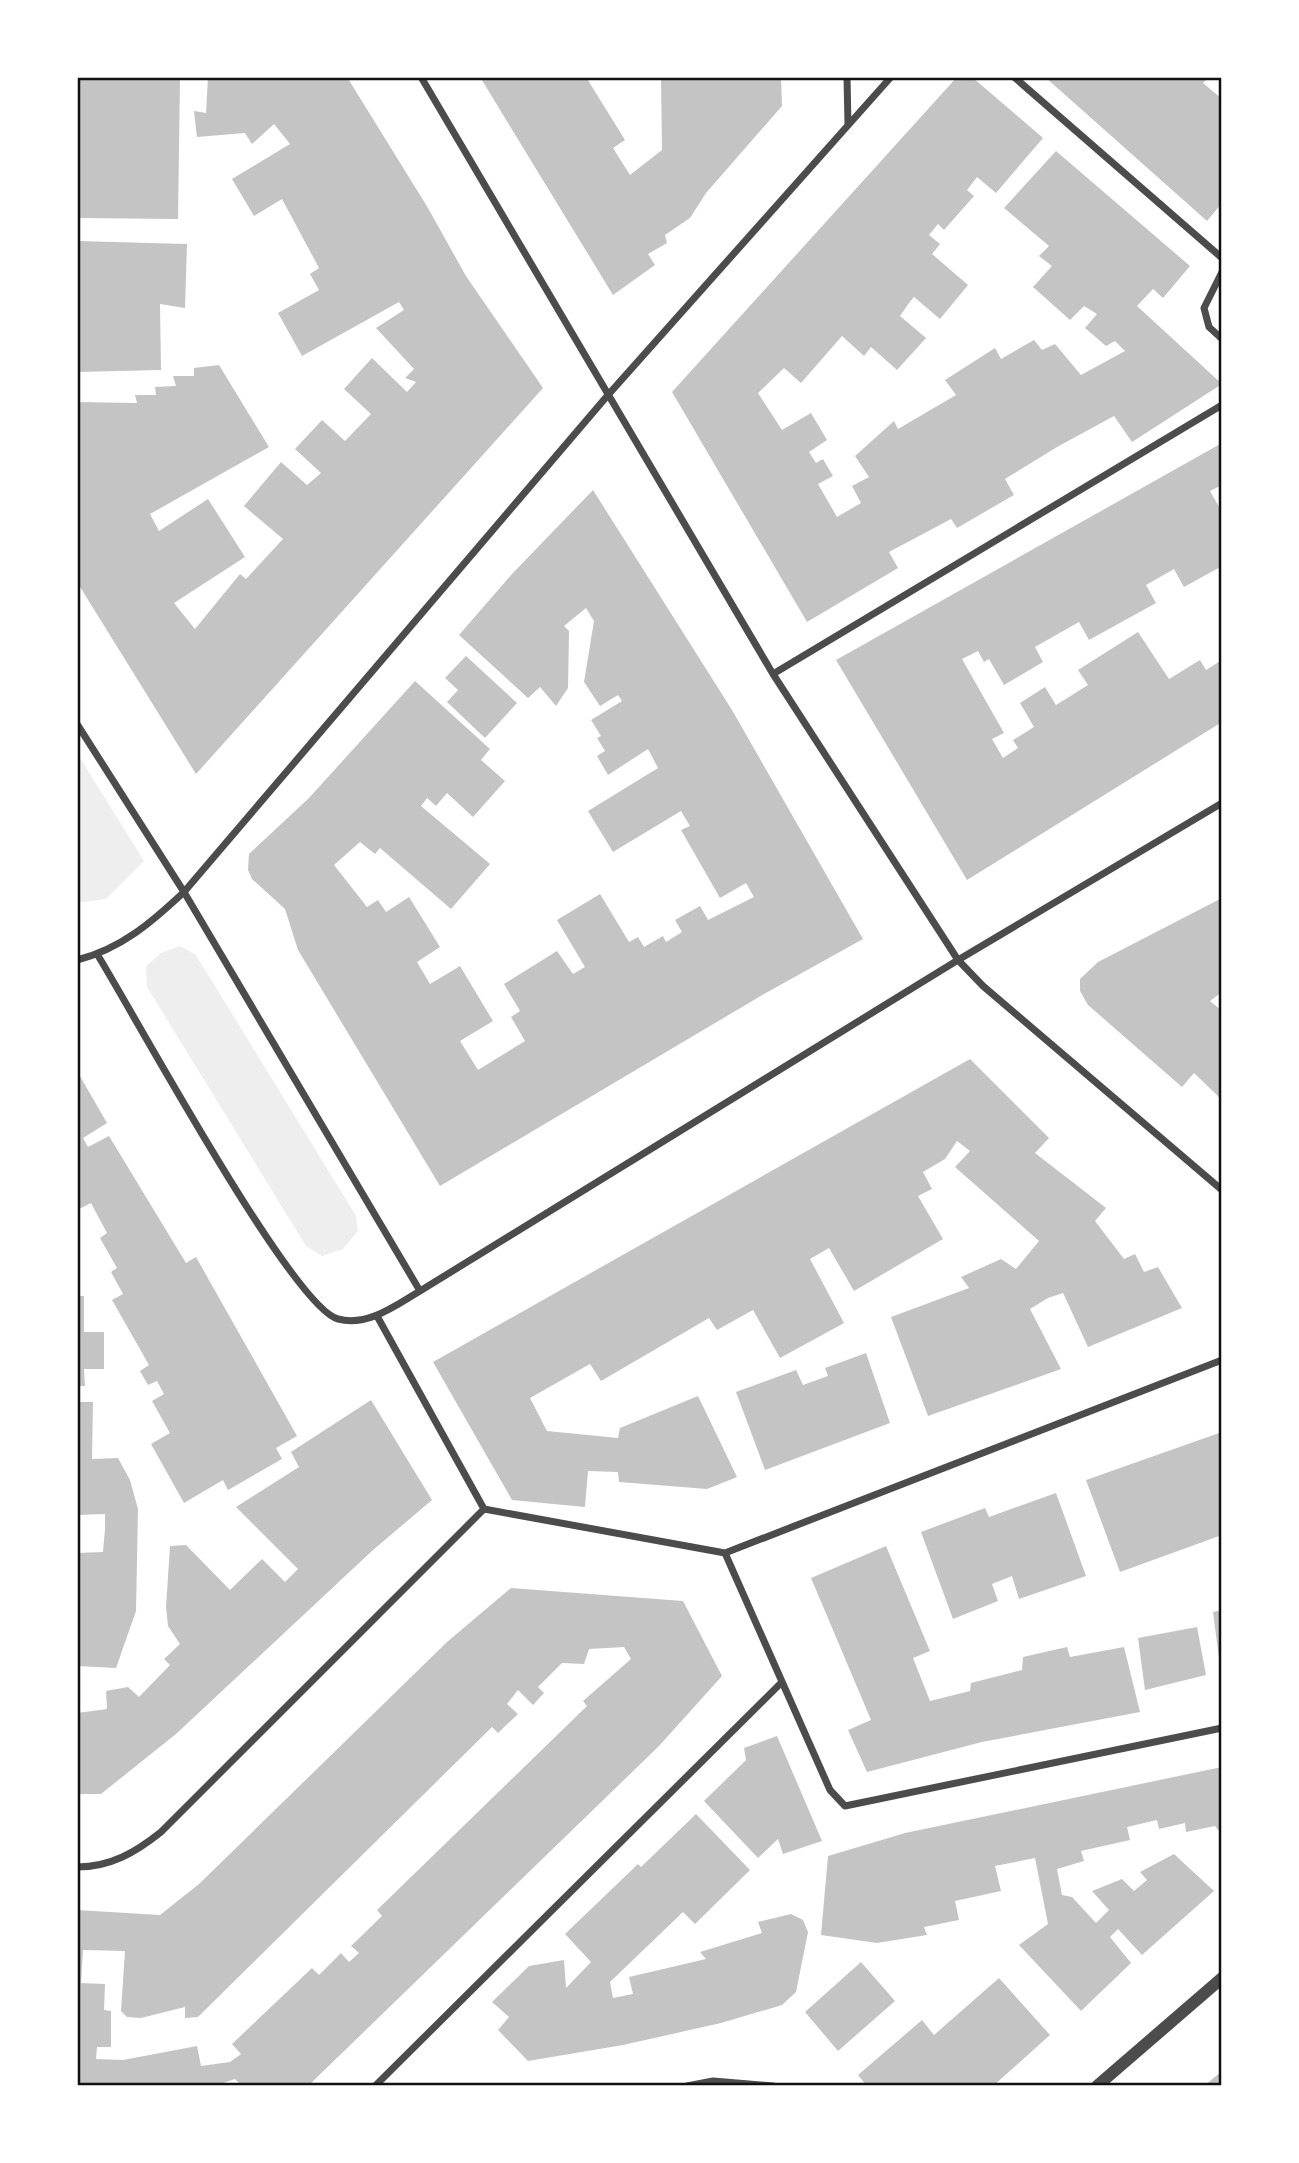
<svg xmlns="http://www.w3.org/2000/svg" width="1299" height="2163" font-family="Lato,sans-serif">
<rect width="100%" height="100%" fill="#fff"/>
<!-- green -->
<path fill="#eee" d="M77 753 144 861 106 899 77 903Z
M180 946 196 955 356 1216 358 1231 343 1249 322 1256 306 1246 147 987 146 966 161 953Z"/>
<!-- building -->
<path fill="#c4c4c4" fill-rule="evenodd" d="M77 77H180L178 219 77 218Z
M208 77H347L428 208 466 276 543 388 196 774 77 582V402L137 403 135 395H156L155 387 176 386 173 376H194V368L219 365 269 447 150 514 159 531 208 499 245 557 174 603 195 629 240 574 246 579 283 539 244 506 281 462 307 485 321 473 295 449 322 420 345 441 371 414 344 389 372 358 407 392 416 382 405 378 414 369 376 328 404 310 399 302 302 356 278 313 319 290 310 274 319 268 282 199 254 216 232 179 290 144 274 124 252 144 245 133 197 137 194 111 206 113Z
M480 77H586L625 140 613 148 630 175 662 150 661 77H781L782 106 706 193 690 218 665 235 667 243 648 254 655 265 613 295Z
M957 77H972L1043 138 996 193 977 177 967 190 974 196 944 230 938 224 929 235 940 244 932 254 968 285 940 319 914 297 909 303 900 316 926 338 897 370 871 347 864 356 842 336 801 383 784 368 758 393 782 430 811 413 827 440 809 452 816 463 823 459 833 476 818 484 837 517 861 503 852 486 869 477 855 456 894 421 898 429 956 395 945 380 995 348 1001 359 1034 340 1042 350 1055 344 1081 375 1125 351 1115 341 1106 346 1085 328 1097 314 1084 306 1070 320 1033 287 1052 266 1039 256 1049 246 1004 208 1056 151 1190 266 1163 298 1153 289 1137 306 1222 384 1132 442 1114 416 1057 447 1005 479 1014 495 957 528 951 519 889 552 898 568 807 622 672 392Z
M1045 77H1209L1203 83 1222 99V203L1207 221Z
M77 241 187 244 185 308 160 304 161 370 77 372Z
M1222 443V485L1210 491 1222 512V566L1184 587 1174 569 1146 585 1156 603 1089 640 1079 622 1035 647 1043 662 1004 685 989 659 984 662 978 651 962 659 1004 733 992 739 1003 758 1018 748 1013 740 1034 727 1020 703 1045 687 1056 705 1088 685 1078 670 1138 632 1169 679 1200 660 1206 670 1222 660V722L967 880 836 660Z
M593 490 732 710 863 939 764 994 440 1186 298 950 285 909 252 879 248 870 249 854 309 798 415 681 490 749 481 760 505 781 473 817 447 793 436 806 427 798 421 806 490 864 451 909 380 848 375 854 360 842 334 865 367 907 378 900 386 912 409 897 440 947 417 962 430 984 460 966 493 1021 460 1041 478 1070 525 1041 511 1017 520 1011 504 984 557 951 573 974 585 967 557 920 600 894 629 942 638 937 644 947 663 936 666 942 682 932 675 920 700 906 708 920 754 897 746 883 720 898 681 830 690 826 681 811 613 852 588 811 658 768 648 749 608 775 597 756 605 751 597 738 601 736 591 720 622 701 618 695 600 706 584 682 594 621 586 608 564 626 569 631 568 688 556 706 540 687 528 698 459 635 512 574Z
M466 656 517 703 485 738 447 702 458 690 445 678Z
M1222 898V992L1210 1001 1222 1011V1100L1194 1073 1182 1087 1088 1005 1080 991V979L1098 962Z
M970 1059 1049 1138 1035 1153 1106 1208 1095 1221 1124 1259 1135 1254 1144 1272 1158 1267 1182 1308 1088 1347 1063 1293 1048 1298 1030 1309 1061 1369 928 1416 891 1317 969 1288 961 1277 1001 1259 1016 1269 1039 1241 955 1167 970 1151 957 1141 945 1159 923 1172 932 1189 918 1196 943 1239 854 1291 829 1248 810 1259 844 1323 780 1358 753 1310 717 1330 709 1318 601 1381 590 1364 530 1398 547 1431 618 1438 620 1428 698 1396 737 1477 707 1489 619 1482 618 1472 588 1471 585 1507 512 1500 433 1362Z
M77 1071 107 1123 83 1138 88 1147 109 1136 186 1263 196 1257 297 1436 276 1448 282 1459 228 1490 223 1480 184 1503 151 1444 170 1433 152 1401 164 1394 157 1381 148 1385 140 1371 149 1365 112 1300 123 1294 111 1272 117 1268 100 1238 107 1233 91 1203 77 1210Z
M77 1296H84V1332H104V1369H84L85 1386H77Z
M866 1353 890 1423 765 1470 736 1392 796 1370 803 1385 828 1376 825 1368Z
M371 1400 432 1500 373 1550 176 1734 101 1794H77V1713L107 1709 106 1691 128 1687 139 1697 170 1665 164 1659 180 1644 168 1626 166 1607 170 1546 186 1545 230 1590 262 1559 285 1582 298 1569 236 1507 299 1467 291 1452Z
M77 1402H93L92 1459 118 1458 130 1480 138 1509 136 1611 116 1668 77 1666V1553L103 1552 105 1529V1514L77 1515Z
M1222 1432V1535L1120 1572 1086 1480Z
M1056 1493 1086 1576 1019 1599 1012 1576 992 1584 998 1601 953 1619 921 1532 985 1508 989 1517Z
M886 1546 930 1651 913 1658 930 1701 970 1691 971 1683 1022 1670 1023 1657 1067 1647 1070 1657 1124 1647 1140 1712 982 1742 867 1772 848 1730 871 1720 811 1578Z
M511 1588 683 1601 722 1676 659 1746 308 2086H242L235 2079 214 2086H77V1910L160 1915 199 1884 447 1642ZM624 1647 631 1659 583 1701 587 1706 377 1910 382 1916 351 1946 359 1953 349 1962 341 1953 319 1975 312 1968 232 2044 241 2054 230 2062 201 2066 197 2046 123 2060 96 2059 97 2047H111V2011L104 2010 105 1984 81 1983 83 1950 125 1951 121 2011 127 2017 141 2018 185 2007V2018L198 2017 492 1727 498 1733 518 1714 507 1704 518 1690 533 1705 544 1693 538 1687 562 1663 584 1664 589 1649Z
M1222 1610V1666H1220L1213 1612Z
M1197 1627 1206 1675 1145 1690 1138 1638Z
M777 1736 822 1841 783 1854 778 1839 758 1858 704 1801 746 1760 744 1748Z
M1222 1767V1835L1215 1826 1186 1832 1185 1823 1159 1829 1157 1820 1127 1827 1130 1840 1081 1851 1084 1861 1057 1869 1062 1895 1072 1897 1096 1923 1109 1910 1092 1891 1122 1879 1134 1891 1147 1880 1140 1872 1174 1854 1214 1891 1142 1955 1118 1929 1110 1937 1131 1963 1081 2011 1019 1945 1048 1924 1035 1858 995 1866 1001 1891 955 1901 959 1920 924 1927 927 1935 877 1943 821 1935 828 1856 905 1833Z
M696 1814 750 1870 695 1924 683 1912 610 1982 613 1998 633 1994 629 1977 706 1959 700 1952 762 1933 758 1922 791 1914 803 1920 808 1932 796 1992 782 2005 721 2023 623 2045 528 2061 498 2030 509 2017 492 2002 529 1966 564 1960 566 1988 591 1962 565 1934 638 1864 641 1867Z
M861 1962 895 2001 838 2051 805 2012Z
M999 1978 1050 2035 993 2086H867L858 2075 922 2020 934 2035Z
M1222 2071V2086H1204Z"/>
<g fill="none" stroke-linecap="round" stroke-linejoin="round">
<!-- minor -->
<path stroke="#4c4c4c" stroke-width="7" d="M421 77 773 674 958 960 983 986 1222 1190
M847 77 848 125
M1014 77 1222 258
M1222 272 1204 308 1209 327 1222 339
M773 674 1222 405
M77 724 184 892 420 1291
M97 954C132 1010 292 1307 338 1319 368 1327 396 1305 420 1291L958 960 1222 803
M77 960C121 949 152 922 184 892L608 395 891 77
M377 1316 484 1509
M484 1509 725 1553 1222 1360
M725 1553 830 1790 845 1806 1222 1728
M77 1867C111 1867 136 1852 161 1832L484 1509
M375 2086 782 1682
M687 2086 713 2081 773 2086"/>
<!-- tertiary -->
<path stroke="#4c4c4c" stroke-width="12" d="M1097 2086 1222 1978"/>
</g>
<!-- border -->
<rect width="1299" height="2163" fill="none" stroke="#ffffff" stroke-width="158"/>
<rect x="79" y="79" width="1141" height="2005" fill="none" stroke="#111" stroke-width="2.5"/>
</svg>
